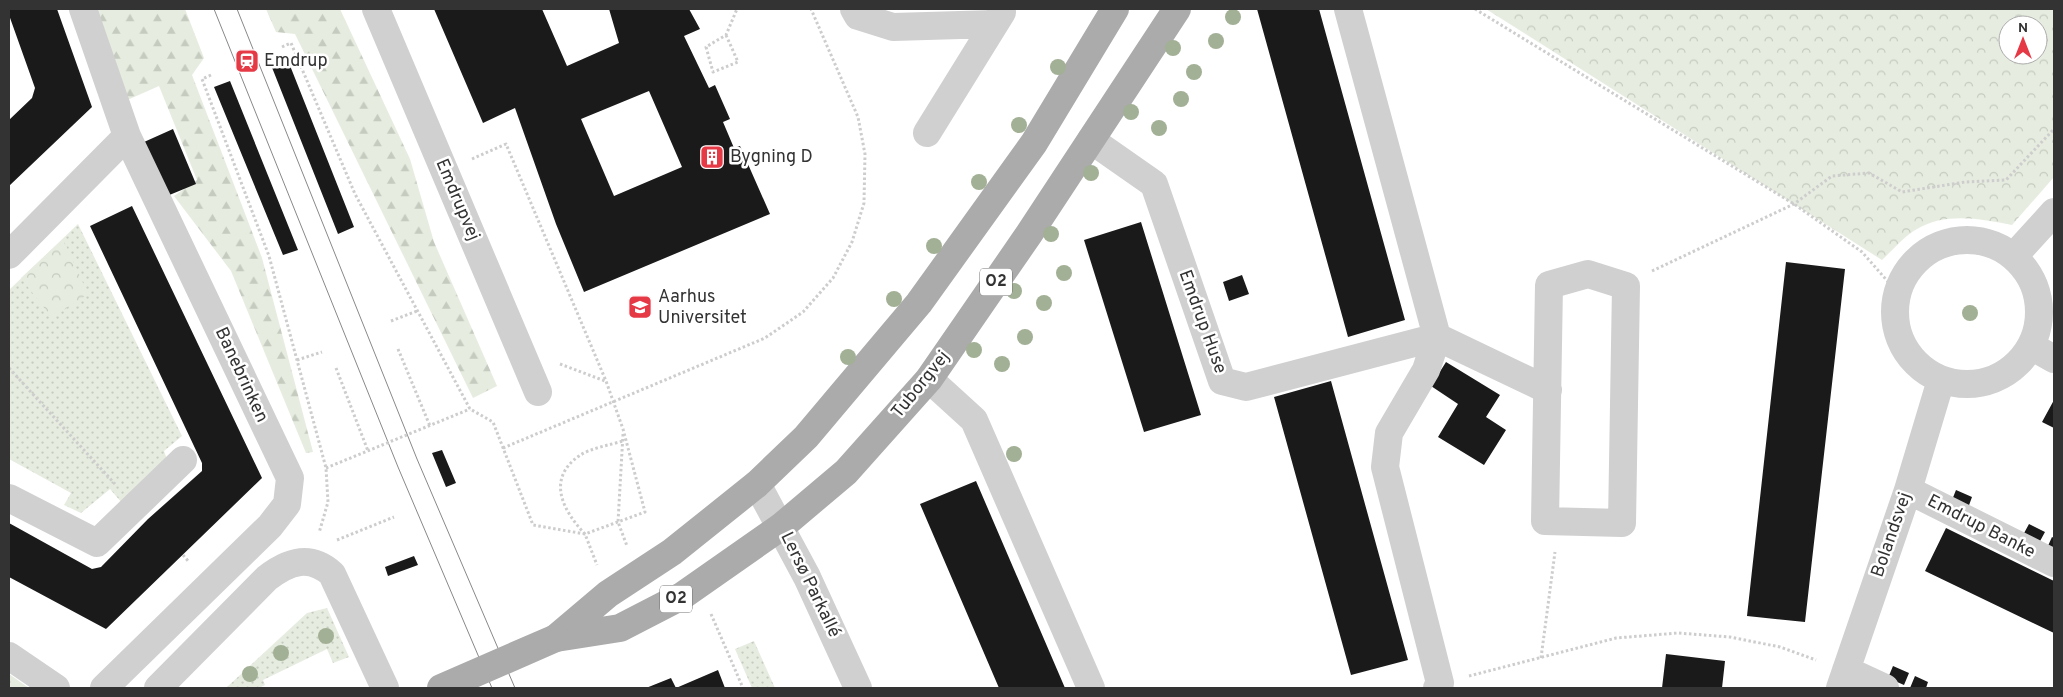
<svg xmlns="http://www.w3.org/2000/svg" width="2063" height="697" font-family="Overpass,sans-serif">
<defs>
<pattern id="grass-dots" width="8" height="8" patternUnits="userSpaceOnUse" patternTransform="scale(1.25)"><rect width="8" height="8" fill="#e6ecdf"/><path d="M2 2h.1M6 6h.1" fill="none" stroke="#c6cbc0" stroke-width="1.8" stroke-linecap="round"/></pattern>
<pattern id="forest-firs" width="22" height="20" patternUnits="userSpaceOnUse" patternTransform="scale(1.25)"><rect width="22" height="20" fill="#e6ecdf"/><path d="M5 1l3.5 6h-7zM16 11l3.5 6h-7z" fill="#c6cbc0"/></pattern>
<pattern id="park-crowns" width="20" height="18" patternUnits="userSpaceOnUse" patternTransform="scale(1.25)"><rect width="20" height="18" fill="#e6ecdf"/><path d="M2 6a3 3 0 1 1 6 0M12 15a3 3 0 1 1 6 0" fill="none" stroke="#c6cbc0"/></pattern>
</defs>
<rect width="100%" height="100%" fill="#fff"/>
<!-- grass -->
<path fill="url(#grass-dots)" d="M78 224 182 436 164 451 168 462 122 503 110 489 81 513 64 505 71 493 9 459V290Z
M327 608 349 657 333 663 327 649 263 680 265 685 259 688H226L307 613Z
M754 641 775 688H752L735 649Z"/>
<!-- forest -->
<path fill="url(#forest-firs)" d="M94 9H185L204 58 192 75 262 258 313 452 306 453 231 271 174 196 197 180 159 86 125 101Z
M266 9H340L410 159 434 242 497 386 473 398 295 34 276 32Z"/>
<!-- park -->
<path fill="url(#park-crowns)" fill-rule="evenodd" d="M1486 9H2054V177L2012 225C1981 219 1946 212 1917 229 1904 236 1893 250 1882 260ZM2008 25H2038V55H2008Z
M63 239 88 294 52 318 21 278Z
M9 674 29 688H9Z"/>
<!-- building -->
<path fill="#1a1a1a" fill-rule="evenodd" d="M9 9H57L92 107 9 186V120L32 98 35 88 9 15Z
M434 9H542L567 66 619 43 609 9H689L700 29 684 36 709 88 715 85 730 119 723 122 734 148 740 146 770 214 584 292 556 224 515 108 483 123ZM649 91 682 167 614 196 581 119Z
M1257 9H1319L1405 320 1348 337Z
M287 58 354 227 338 234 271 65Z
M230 81 298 250 283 255 214 87Z
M173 129 196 184 167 196 144 142Z
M132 206 262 478 106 629 9 577V523L92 569 101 567 148 519 202 471V463L90 226Z
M1141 222 1201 415 1144 432 1084 240Z
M1786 262 1845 269 1805 622 1747 616Z
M1242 275 1249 294 1229 301 1223 282Z
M1446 362 1500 395 1486 417 1506 430 1484 465 1438 437 1458 404 1431 386Z
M1331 381 1408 660 1351 675 1274 397Z
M2054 400V428L2042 422Z
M442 450 456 483 446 487 432 453Z
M976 481 1065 688H999L920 504Z
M1956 490 1972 497 1968 508 1952 500Z
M2029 524 2045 532 2039 543 2023 535Z
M1946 528 2054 581V633L1925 571Z
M2052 537 2054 538V551L2047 548Z
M414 556 418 565 388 576 385 567Z
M1666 654 1725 661 1722 688H1662Z
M1893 666 1909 673 1904 685 1888 678Z
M718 670 725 688H646L671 678 676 688Z
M1915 676 1928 682 1926 688H1910Z"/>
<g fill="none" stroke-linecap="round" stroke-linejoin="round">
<!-- path -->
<path stroke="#cdcdcd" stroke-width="3" stroke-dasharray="2.5 2.5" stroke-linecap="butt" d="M1475 9 1794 204 1862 252 1897 292
M726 35 738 62 713 72 706 47 726 35 737 9
M282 47 291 43 355 194 470 409 493 422 533 525 585 534 597 565
M211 75 202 79 269 256 326 468 328 502 319 533
M472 159 506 144 606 381 623 429 645 512 585 534C563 511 546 479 579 456 590 448 610 445 623 441
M1652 271 1794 204 1832 176 1869 173 1902 192 1965 182 2006 180 2054 129
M391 321 417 311
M398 349 430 426
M297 360 322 352
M560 364 605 381
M9 368 115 484
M336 368 368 451
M623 434 618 522 627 546
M503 448 765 338 803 312 833 278 852 242 864 203 865 154 858 117 811 9
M337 540 394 517
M183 555 189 562
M711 614 743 688
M1541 658 1555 552
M1469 676 1616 638 1678 633 1730 637 1780 647 1816 660"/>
<!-- minor -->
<path stroke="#d0d0d0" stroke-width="28" d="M83 9 127 136 290 478 287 504 270 526 104 688
M376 9 538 392
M854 9 858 16 893 27 994 24
M1348 9 1437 337 1426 370 1389 433 1385 467 1440 683 1437 688
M927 133 1002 12
M1091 140 1154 184 1222 381 1246 387 1437 337
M1895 312a72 72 0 1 1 144 0a72 72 0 1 1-144 0Z
M9 255 127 136
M2014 256 2054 212
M1588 274 1626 286 1622 523 1545 521 1549 285Z
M1437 337 1548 390
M2031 346 2054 359
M929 379 974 420 1091 688
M757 484 807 577 858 688
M1908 490 2054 563
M9 498 97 543 183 460
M9 656 56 688
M1846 670 1885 688
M158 688 267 578C289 561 310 554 332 574L385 688
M1840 688 1908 490 1941 380"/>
<!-- major -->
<path stroke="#ababab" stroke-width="28" d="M556 638 620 628 682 596 782 526 846 472 929 379 1029 234 1177 9
M556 638 608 594 672 552 757 484 806 437 919 303 1034 143 1115 9"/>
<!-- tram -->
<path stroke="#888" stroke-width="1" d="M214 9 398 467 492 688
M237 9 417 459 515 688"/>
<!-- path-bridge -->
<path stroke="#cdcdcd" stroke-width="3" stroke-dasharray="2.5 2.5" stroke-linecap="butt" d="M326 468 470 409"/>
<!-- major-bridge -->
<path stroke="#ababab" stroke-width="28" d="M441 688 556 638"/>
</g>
<!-- trees -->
<g fill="#a2b095">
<circle cx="1233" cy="17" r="8"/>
<circle cx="1216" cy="41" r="8"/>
<circle cx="1173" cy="48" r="8"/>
<circle cx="1058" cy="67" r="8"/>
<circle cx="1194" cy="72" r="8"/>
<circle cx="1181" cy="99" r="8"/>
<circle cx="1131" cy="112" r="8"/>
<circle cx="1019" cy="125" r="8"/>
<circle cx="1159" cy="128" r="8"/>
<circle cx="1091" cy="173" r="8"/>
<circle cx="979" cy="182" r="8"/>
<circle cx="1051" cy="234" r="8"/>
<circle cx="934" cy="246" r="8"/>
<circle cx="1064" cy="273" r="8"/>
<circle cx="1014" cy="291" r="8"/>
<circle cx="894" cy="299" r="8"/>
<circle cx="1044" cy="303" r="8"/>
<circle cx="1970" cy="313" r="8"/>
<circle cx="1025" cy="337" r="8"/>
<circle cx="974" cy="350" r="8"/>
<circle cx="848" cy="357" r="8"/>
<circle cx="1002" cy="364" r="8"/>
<circle cx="1014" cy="454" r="8"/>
<circle cx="326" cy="636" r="8"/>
<circle cx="281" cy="653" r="8"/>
<circle cx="250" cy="674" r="8"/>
</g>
<!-- icons -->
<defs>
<g id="station-square" transform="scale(1.25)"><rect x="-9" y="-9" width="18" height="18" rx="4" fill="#e63946" stroke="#fff"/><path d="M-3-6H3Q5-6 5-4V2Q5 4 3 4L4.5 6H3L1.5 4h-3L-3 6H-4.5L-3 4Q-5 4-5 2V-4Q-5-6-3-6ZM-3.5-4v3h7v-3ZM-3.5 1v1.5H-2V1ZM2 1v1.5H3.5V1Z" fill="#fff"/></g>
<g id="building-square" transform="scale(1.25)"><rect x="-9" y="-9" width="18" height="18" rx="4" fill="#e63946" stroke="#fff"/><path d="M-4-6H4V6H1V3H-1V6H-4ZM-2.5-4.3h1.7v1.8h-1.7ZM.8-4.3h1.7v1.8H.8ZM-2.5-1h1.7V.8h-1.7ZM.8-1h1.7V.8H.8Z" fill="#fff"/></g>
<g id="university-square" transform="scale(1.25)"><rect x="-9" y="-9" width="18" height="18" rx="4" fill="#e63946" stroke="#fff"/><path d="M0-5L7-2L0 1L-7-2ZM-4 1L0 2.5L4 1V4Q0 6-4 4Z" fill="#fff"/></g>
</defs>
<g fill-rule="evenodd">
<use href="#station-square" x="247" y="61"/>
<use href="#building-square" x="712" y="157"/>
<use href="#university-square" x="640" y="307"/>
</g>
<g text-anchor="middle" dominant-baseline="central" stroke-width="5" stroke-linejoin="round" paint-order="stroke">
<!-- shield labels -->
<g fill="#fff" stroke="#707070" stroke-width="1">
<rect x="980" y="268.5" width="32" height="27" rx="4"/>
<rect x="660" y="585.5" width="32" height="27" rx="4"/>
</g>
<g font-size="16" font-weight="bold" fill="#333">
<text x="996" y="282">O2</text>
<text x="676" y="599">O2</text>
</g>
<!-- poi labels -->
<g font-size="18" fill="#333" stroke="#fff" text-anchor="start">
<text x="264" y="61">Emdrup</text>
<text x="730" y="157">Bygning D</text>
<text x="658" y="297">Aarhus<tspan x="658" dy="21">Universitet</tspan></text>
</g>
<!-- street labels -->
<g font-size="18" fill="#333" stroke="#fff">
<text transform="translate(457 200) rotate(67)">Emdrupvej</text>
<text transform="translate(1202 322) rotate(70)">Emdrup Huse</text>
<text transform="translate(241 375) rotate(65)">Banebrinken</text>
<text transform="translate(921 385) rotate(-51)">Tuborgvej</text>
<text transform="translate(1981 527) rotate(27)">Emdrup Banke</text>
<text transform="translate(1892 535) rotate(-71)">Bolandsvej</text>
<text transform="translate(810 585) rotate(64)">Lersø Parkallé</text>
</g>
</g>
<!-- border -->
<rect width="2063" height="697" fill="none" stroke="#333333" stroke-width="20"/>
<!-- north arrow -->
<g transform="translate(2023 40)"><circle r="24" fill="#ffffff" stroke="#adadad"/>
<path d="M0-4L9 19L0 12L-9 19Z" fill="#e63946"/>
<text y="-8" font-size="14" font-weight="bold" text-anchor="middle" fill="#333333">N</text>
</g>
</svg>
